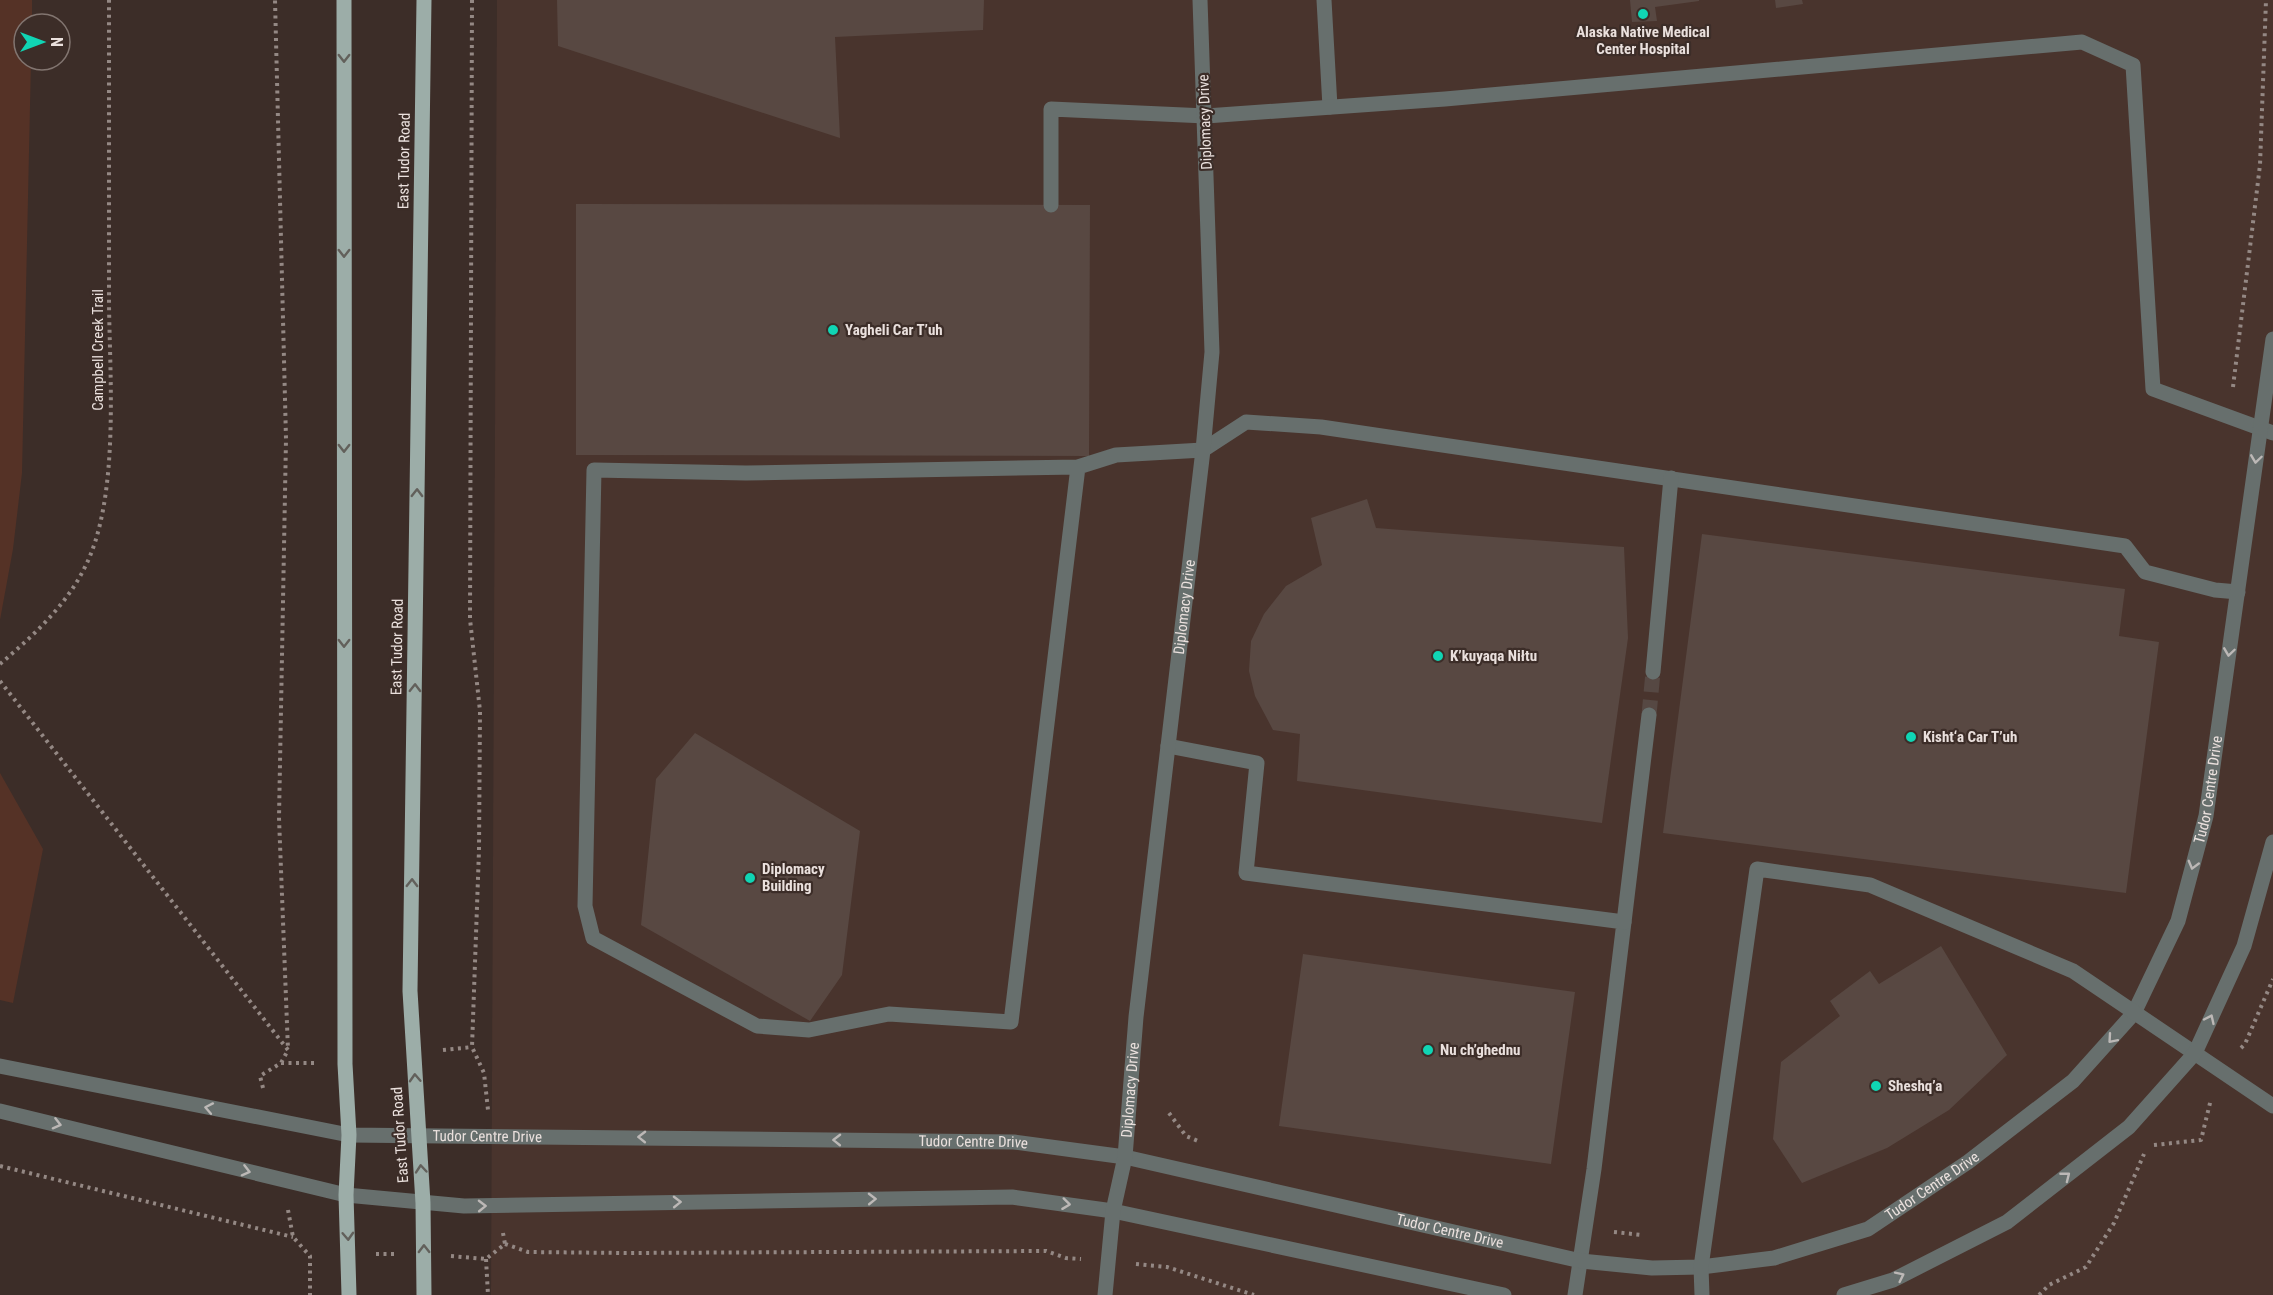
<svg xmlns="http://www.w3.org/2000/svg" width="2273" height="1295" font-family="'Roboto Condensed',sans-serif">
<rect width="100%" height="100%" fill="#3c2d28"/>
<!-- built -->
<path fill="#49342d" d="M497 0H2273V1295H491Z"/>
<!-- green -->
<path fill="#553226" d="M0 0H32V24H24V60H31L22 473 13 549 0 620Z
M0 773 43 849 13 1003 0 1000Z"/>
<!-- building -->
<path fill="#584842" d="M557 0H984L983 30 835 37 840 138 558 46Z
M1630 0H1699V1L1655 7 1657 21 1632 22Z
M1775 0H1802L1803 4 1776 8Z
M576 204 1090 205 1089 456 576 455Z
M1367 499 1376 528 1624 547 1628 638 1602 823 1297 781 1300 734 1273 730 1255 696 1249 671 1251 641 1264 614 1286 586 1322 565 1311 518Z
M1702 534 2125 589 2119 636 2159 642 2126 893 1663 833Z
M695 733 860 831 842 975 810 1021 641 925 656 779Z
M1941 946 2007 1055 1949 1110 1887 1148 1802 1183 1773 1139 1781 1062 1840 1016 1830 1001 1870 971 1879 984Z
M1303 954 1575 992 1551 1164 1279 1126Z"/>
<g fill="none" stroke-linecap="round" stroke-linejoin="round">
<!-- minor-tunnel -->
<path stroke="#564843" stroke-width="15" stroke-dasharray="15 8" stroke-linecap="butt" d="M1649 715 1653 672"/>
<!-- path -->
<path stroke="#948884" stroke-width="4" stroke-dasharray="3 4.5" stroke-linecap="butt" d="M472 0 470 619 480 711 479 850 472 1047 484 1073 488 1110
M2233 387 2260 165 2266 0
M0 664C33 636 67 605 86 565 119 497 110 381 109 305 109 203 109 102 109 0
M0 681 288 1050 279 818 286 439 275 0
M2241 1048 2245 1044 2273 979
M443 1050 472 1047
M281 1063H317
M263 1088 260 1076 281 1063 288 1050
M1169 1113 1186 1136 1198 1141
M2154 1145 2201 1140 2211 1099
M0 1166 293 1237
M288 1210 293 1237 310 1256V1295
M1614 1232 1642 1235
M503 1233 505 1244
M505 1244 528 1252 625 1253 1046 1251 1066 1258 1081 1259
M376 1254H395
M451 1256 486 1259 505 1244
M486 1259 488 1295
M1136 1264 1167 1267 1254 1295
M2039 1295 2049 1285 2086 1267 2114 1223 2144 1154"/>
<!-- minor -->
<g stroke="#676f6d" stroke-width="15">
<path d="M1324 0 1330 107"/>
<path d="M1051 205V109L1206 116 1445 99 2082 42 2133 65 2153 389 2273 433"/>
<path d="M1078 467 1011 1022 889 1014 809 1030 757 1026 593 938 585 906 594 470 746 473 1078 467 1116 455 1203 450 1246 422 1321 427 2125 546 2145 572 2215 590 2238 592"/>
<path d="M1653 672 1671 478"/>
<path d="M1168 746 1257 763 1246 873 1624 922 1594 1169 1575 1295"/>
<path d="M1624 922 1649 715"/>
<path id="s1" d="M0 1066 349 1135 1014 1142 1125 1157 1581 1261 1652 1268 1701 1267 1774 1258 1868 1229 1968 1162 2073 1081 2134 1013 2178 921 2206 816 2273 339"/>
<path d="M0 1111 346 1195 464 1206 1012 1197 1113 1211 1504 1295"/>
<path id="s2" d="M1105 1295 1113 1211 1125 1157 1136 1017 1203 450 1212 352 1200 0"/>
<path d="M1702 1295 1701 1267 1757 869 1870 885 2073 971 2273 1106"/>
<path d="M1844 1295 1893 1280 2007 1222 2129 1127 2195 1053 2244 946 2273 842"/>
</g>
<!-- major -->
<path stroke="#9cada8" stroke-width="15" d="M344 0 345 1064 349 1135 346 1195 349 1295
M424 1295 423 1203 410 991 424 0"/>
</g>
<!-- one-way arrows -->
<defs><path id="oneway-chevron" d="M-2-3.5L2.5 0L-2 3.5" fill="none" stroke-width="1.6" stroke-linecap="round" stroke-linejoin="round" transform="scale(1.5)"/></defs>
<g stroke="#62605b">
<use href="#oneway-chevron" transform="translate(344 58) rotate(90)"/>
<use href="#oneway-chevron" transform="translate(344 253) rotate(90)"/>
<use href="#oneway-chevron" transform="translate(344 448) rotate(90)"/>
<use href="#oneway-chevron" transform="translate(417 493) rotate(-89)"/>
<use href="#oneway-chevron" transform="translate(344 643) rotate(90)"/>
<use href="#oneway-chevron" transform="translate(415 688) rotate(-89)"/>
<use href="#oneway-chevron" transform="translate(412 883) rotate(-89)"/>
<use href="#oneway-chevron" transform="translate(415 1078) rotate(-93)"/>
<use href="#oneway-chevron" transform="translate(421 1169) rotate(-95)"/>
<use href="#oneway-chevron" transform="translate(348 1236) rotate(87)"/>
<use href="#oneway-chevron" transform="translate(424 1249) rotate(-91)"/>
</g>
<g stroke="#bcb8b6">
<use href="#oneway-chevron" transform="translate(2256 459) rotate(98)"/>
<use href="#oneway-chevron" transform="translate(2229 652) rotate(98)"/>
<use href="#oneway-chevron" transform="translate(2193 865) rotate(105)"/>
<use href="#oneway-chevron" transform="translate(2210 1019) rotate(-65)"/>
<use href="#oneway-chevron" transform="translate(2112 1039) rotate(131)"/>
<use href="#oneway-chevron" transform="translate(209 1108) rotate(-169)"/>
<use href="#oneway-chevron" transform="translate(57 1124) rotate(14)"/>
<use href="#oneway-chevron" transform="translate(642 1137) rotate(-179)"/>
<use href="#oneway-chevron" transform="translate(837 1140) rotate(-179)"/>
<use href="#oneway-chevron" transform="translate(246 1171) rotate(14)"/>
<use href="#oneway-chevron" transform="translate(2066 1176) rotate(-38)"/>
<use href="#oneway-chevron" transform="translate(872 1199) rotate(-1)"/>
<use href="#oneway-chevron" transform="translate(677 1202) rotate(-1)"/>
<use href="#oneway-chevron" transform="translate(1066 1204) rotate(7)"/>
<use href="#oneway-chevron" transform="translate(482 1206) rotate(-1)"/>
<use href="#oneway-chevron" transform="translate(1900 1276) rotate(-26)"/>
</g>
<!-- markers -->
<g fill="#10d5b4" stroke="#3c2d28" stroke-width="2">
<circle cx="1643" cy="14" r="6"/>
<circle cx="833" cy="330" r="6"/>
<circle cx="1438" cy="656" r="6"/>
<circle cx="1911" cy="737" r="6"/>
<circle cx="750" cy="878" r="6"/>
<circle cx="1428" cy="1050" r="6"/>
<circle cx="1876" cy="1086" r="6"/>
</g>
<g text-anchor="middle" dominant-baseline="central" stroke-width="4.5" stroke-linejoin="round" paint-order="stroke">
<!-- poi labels -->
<g font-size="15" font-weight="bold" fill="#eae0dd" stroke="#3c2d28" text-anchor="start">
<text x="1643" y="32" text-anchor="middle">Alaska Native Medical<tspan x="1643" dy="17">Center Hospital</tspan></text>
<text x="845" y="330">Yagheli Car T’uh</text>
<text x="1450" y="656">K’kuyaqa Niłtu</text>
<text x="1923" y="737">Kisht‘a Car T’uh</text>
<text x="762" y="869">Diplomacy<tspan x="762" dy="17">Building</tspan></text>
<text x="1440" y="1050">Nu ch’ghednu</text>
<text x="1888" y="1086">Sheshq’a</text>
</g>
<!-- street labels -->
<g font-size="15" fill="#eae0dd" stroke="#3c2d28">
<text transform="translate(1205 122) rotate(-92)">Diplomacy Drive</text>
<text transform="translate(404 161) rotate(-89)">East Tudor Road</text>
<text transform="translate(98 350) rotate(-90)">Campbell Creek Trail</text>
<text stroke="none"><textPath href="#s2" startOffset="693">Diplomacy Drive</textPath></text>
<text transform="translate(397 647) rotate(-89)">East Tudor Road</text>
<text stroke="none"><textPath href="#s1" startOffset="2474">Tudor Centre Drive</textPath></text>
<text stroke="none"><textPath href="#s2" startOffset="207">Diplomacy Drive</textPath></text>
<text transform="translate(400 1135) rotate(-94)">East Tudor Road</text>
<text stroke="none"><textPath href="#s1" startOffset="494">Tudor Centre Drive</textPath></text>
<text stroke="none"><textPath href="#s1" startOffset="980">Tudor Centre Drive</textPath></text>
<text stroke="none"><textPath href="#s1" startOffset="1970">Tudor Centre Drive</textPath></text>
<text stroke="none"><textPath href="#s1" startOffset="1466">Tudor Centre Drive</textPath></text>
</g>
</g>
<!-- north arrow -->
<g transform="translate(42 42) rotate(90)"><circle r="28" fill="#3c2d28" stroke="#827570" stroke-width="1.5"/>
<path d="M0-4.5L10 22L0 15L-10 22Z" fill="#10d5b4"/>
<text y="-9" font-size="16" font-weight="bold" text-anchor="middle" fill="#eae0dd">N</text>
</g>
</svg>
